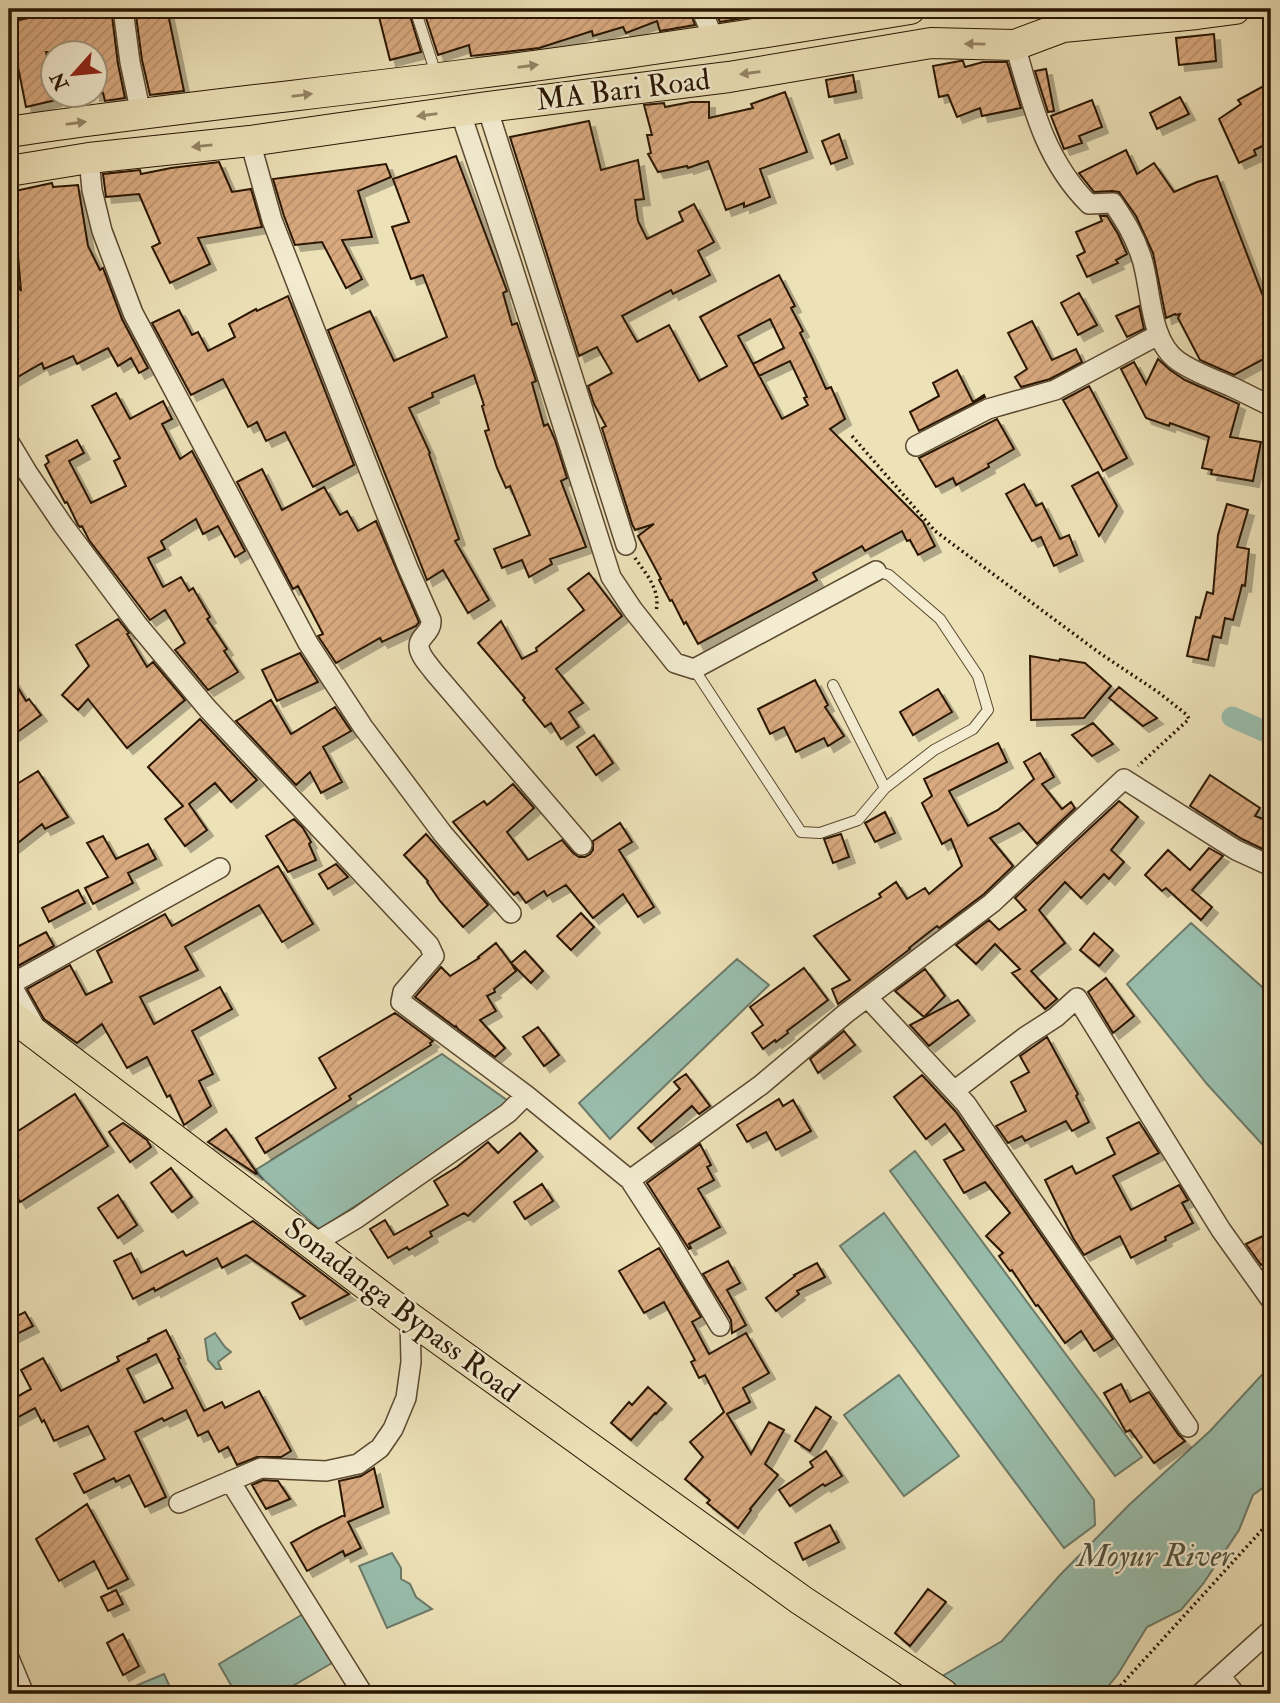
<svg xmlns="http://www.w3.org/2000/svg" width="1280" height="1703" font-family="'IM FELL Double Pica',serif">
<defs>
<pattern id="building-hatch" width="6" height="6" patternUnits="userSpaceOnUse" patternTransform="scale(1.75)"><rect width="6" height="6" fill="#d9aa80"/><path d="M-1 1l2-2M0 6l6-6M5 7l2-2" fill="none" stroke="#ba916d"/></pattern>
<filter id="shadow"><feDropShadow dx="6" dy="6" stdDeviation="0" flood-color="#0004"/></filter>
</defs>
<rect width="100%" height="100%" fill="#ede1b8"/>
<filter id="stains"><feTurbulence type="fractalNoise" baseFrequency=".00286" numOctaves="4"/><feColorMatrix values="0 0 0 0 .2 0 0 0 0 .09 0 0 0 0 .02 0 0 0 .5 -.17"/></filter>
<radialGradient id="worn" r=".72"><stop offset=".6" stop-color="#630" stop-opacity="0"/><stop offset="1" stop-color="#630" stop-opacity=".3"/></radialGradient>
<!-- water -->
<path fill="#99bead" stroke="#6c7a68" stroke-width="2" d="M1191 923 1271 995V1154L1207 1084 1127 984Z
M737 959 769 985 610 1139 579 1103Z
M442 1054 514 1105 319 1229 254 1171Z
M915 1151 1142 1457 1115 1476 890 1171Z
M884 1213 1094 1500 1095 1525 1064 1548 840 1246Z
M215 1333 225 1347 231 1352 218 1362 221 1369H216L208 1360 205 1339Z
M1271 1365V1482L1253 1495 1239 1530 1203 1584 1181 1610 1147 1627 1118 1674 1102 1694H924L934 1681 1002 1641 1060 1575 1130 1504 1210 1431Z
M899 1375 959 1456 904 1496 844 1415Z
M392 1553 401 1568V1579L410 1584 416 1597 432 1609 387 1628 359 1566Z
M303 1614 332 1663 279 1694H236L219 1664Z
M164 1674 173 1694H116Z"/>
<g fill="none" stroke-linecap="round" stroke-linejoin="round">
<!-- canal -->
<path stroke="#99bead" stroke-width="21" d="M1232 717 1271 734"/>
</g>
<!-- building -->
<path fill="url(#building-hatch)" stroke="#291501" stroke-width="2" fill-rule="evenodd" filter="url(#shadow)" d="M73 9H104L112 16 118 64 125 98 105 101 103 93 94 95V52H46L52 82V94H55L56 100 26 107 9 22Z
M135 9H167L184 91 150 95 142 60Z
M377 9H408L421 52 390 60Z
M423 9H689L695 25 660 31 657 21 626 33 623 27 593 36 592 31 539 48 471 56 469 45 438 55Z
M714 9H755L756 16 720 22Z
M1214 34 1216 61 1179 65 1176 38Z
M960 61H963L965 67 983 62H1007L1021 108 982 116 980 108 957 117 948 95 939 97 933 66Z
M1046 69 1054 111 1048 112 1035 71Z
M853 75 856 92 829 97 826 80Z
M1271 82V142L1254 150 1256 155 1239 163 1219 119 1241 104 1238 100Z
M785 92 807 152 760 169 770 197 744 207V203L726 210 708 161 688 168 687 166 658 172 648 154 651 153 647 135H652L644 105 664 103 665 107 691 102H709V118L753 108 751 104Z
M1180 97 1189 114 1157 129 1150 113Z
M1092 100 1102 127 1079 136 1082 143 1064 149 1051 116Z
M589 121 601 170 638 160 644 199 635 200 638 221 647 239 683 221 679 212 694 204 714 242 698 251 710 275 673 294 671 290 622 316 637 342 669 325 699 381 727 366 700 317 779 275 795 306 791 308 803 331 800 333 813 360 826 389 831 387 845 419 830 429 923 522 935 546 918 555 910 540 907 541 902 531 865 551 862 546 813 573 817 580 698 644 686 622 684 624 672 600 670 601 659 580 661 579 638 536 654 524 635 530 632 524 602 428 606 426 594 404 588 386 612 373 597 347 579 356 510 137ZM770 319 784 348 753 364 759 376 790 361 807 397 804 398 808 405 782 419 753 364 738 336Z
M839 134 847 158 831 164 822 141Z
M1126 150 1137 174 1154 163 1174 192 1197 182 1217 176 1263 296 1271 292V355L1234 375 1200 360 1178 318 1180 314 1176 315 1175 314 1166 318 1153 253 1136 216 1119 192 1112 191 1094 192 1079 173Z
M456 156 507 291 503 293 512 325 517 323 536 381 532 383 544 426 548 424 555 440 567 478 561 481 586 547 550 559 552 564 529 577 522 560 502 568 494 549 530 535 510 486 506 488 497 468 485 431 489 430 482 406 484 405 474 375 432 393 433 397 409 408 430 453 429 454 459 539 455 541 489 600 468 613 443 570 427 580 328 330 370 311 394 361 447 337 423 275 411 279 392 227 409 222 393 179Z
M219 162 232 192 251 189 262 227 198 238 210 264 170 283 152 247 160 243 139 194 106 197 103 174 140 170 141 174 171 168Z
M386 164 391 177 358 191 372 237 342 240 362 279 346 288 322 242 295 245 284 216 273 179Z
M52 183 53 187 78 185 88 246 100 270 103 268 122 319 148 368 139 373 131 358 118 366 108 348 77 364 73 356 44 369 42 363 9 382V268L21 291 14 208H16L15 191Z
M1100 216H1107L1118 234 1127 254 1116 260 1118 263 1087 277 1077 256 1085 252 1076 232 1102 221Z
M1079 293 1097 325 1078 335 1061 303Z
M288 296 354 465 313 487 285 432 266 441 257 422 248 427 223 379 191 395 152 323 179 310 192 335 198 332 208 351 235 337 229 324 256 309 257 311Z
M1139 306 1144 329 1127 337 1116 316Z
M1032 321 1052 360 1076 349 1082 362 1050 379 1021 387 1015 377 1027 369 1008 333Z
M1158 359 1170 370 1185 380 1239 404 1230 437 1261 442 1253 481 1211 474 1212 470 1202 468 1209 437 1170 423 1169 426 1146 418 1121 369 1134 362 1146 384Z
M957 370 973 402 984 395 985 397 919 431 910 412 939 396 933 383Z
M1089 386 1127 458 1103 471 1063 400Z
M116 393 130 419 163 401 172 419 162 424 180 459 192 451 245 551 235 557 218 526 203 534 196 519 161 541 165 549 148 558 163 587 181 577 189 591 193 588 210 617 207 619 227 649 224 651 238 672 208 690 175 650 185 643 165 610 150 620 147 616 89 540 82 526 80 527 78 525 67 502 65 503 45 465 49 462 46 456 77 440 84 453 69 461 91 503 126 486 114 461 120 458 92 406Z
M997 419 1014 449 988 464 989 467 956 485 953 478 936 487 919 458Z
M262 469 282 510 324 487 340 515 347 511 358 531 376 521 419 622 416 626 382 642 380 638 336 663 318 636 323 634 298 586 293 589 237 482Z
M1098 472 1117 506 1099 536 1072 486Z
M1024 484 1036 506 1042 503 1060 539 1069 535 1077 555 1054 566 1041 537 1032 541 1006 494Z
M1227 504 1248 510 1237 547 1249 549 1245 586 1242 585 1233 620 1225 618 1221 638 1213 636 1208 660 1187 656 1196 617 1200 618 1207 592 1213 594 1218 535Z
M589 573 622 616 556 669 583 703 569 712 579 727 561 739 551 723 545 727 523 700 525 698 478 643 501 621 522 659 537 651 536 648 584 610 568 589Z
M118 619 129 633 127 634 147 667 153 662 185 700 127 748 88 699 78 710 62 695 89 666 76 645Z
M300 653 318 682 277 701 262 670Z
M1030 656 1059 661 1060 659 1085 663 1111 686 1084 718 1031 720Z
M9 673 26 701 29 699 41 715 9 738Z
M815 680 828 705 825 707 844 736 828 746 824 738 796 752 784 727 770 734 758 709Z
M1119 687 1157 718 1143 726 1109 698Z
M938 689 952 712 913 735 900 712Z
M271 700 291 734 335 707 351 731 323 747 342 782 321 793 310 772 296 785 236 721Z
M200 719 257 780 231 802 215 783 189 804 207 830 185 846 165 819 183 806 148 767Z
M1093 723 1113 744 1092 756 1072 735Z
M594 735 613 763 596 775 577 747Z
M998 743 1007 762 949 791 968 826 998 810 1034 779 1024 762 1040 753 1054 777 1042 784 1062 809 1071 802 1075 808 1037 844 1019 823 990 838 1013 866 984 894 939 928 937 926 909 948 910 949 838 1004 832 989 850 980 814 936 881 897 879 894 896 882 907 899 925 888 929 894 962 866 951 839 942 844 922 803 932 796 924 779Z
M38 771 68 817 45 829 42 824 9 850V789Z
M1210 775 1260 808 1255 816 1271 822V853L1242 839 1190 806Z
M513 784 534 808 507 832 528 860 562 840 573 853 579 857H585L590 854 593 850V841L620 823 632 842 619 850 654 907 638 917 623 894 593 918 566 885 547 896 544 891 526 903 518 892 514 895 453 822 484 801 487 805Z
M1119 801 1138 817 1111 850 1124 862 1109 879 1104 874 1081 898 1065 882 1039 910 1065 943 1031 971 1057 999 1045 1009 1012 973 1020 969 995 944 976 964 956 945 989 920 999 930 1026 910 1015 898Z
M885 812 895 833 875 842 865 823Z
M294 819 303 828 311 842 309 844 316 860 288 872 266 836Z
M426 834 488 905 463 927 440 901 427 882 428 881 404 855Z
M841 834 849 857 833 863 824 839Z
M103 836 116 859 148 844 156 859 128 873 133 883 93 904 85 888 108 877 87 843Z
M1209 848 1223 856 1192 890 1212 907 1201 920 1166 888 1162 891 1145 875 1168 850 1190 870Z
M336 864 348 877 328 889 319 874Z
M278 866 313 924 282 942 259 905 185 947 198 970 140 997 154 1024 220 987 232 1009 192 1031 213 1074 199 1081 211 1106 184 1125 170 1095 167 1097 147 1057 127 1068 102 1024 77 1043 44 1019 27 989 70 965 86 995 112 982 97 951 165 914 172 926Z
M78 890 85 903 49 922 42 908Z
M581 913 594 927 571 950 557 936Z
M46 932 54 946 16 967 9 951Z
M1094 933 1113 950 1099 966 1080 950Z
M496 943 511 963 525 951 543 971 531 983 511 963 516 971 494 989 495 992 487 996 496 1011 480 1020 505 1048 495 1057 458 1029 456 1026 455 1027 415 997 441 967 450 976 479 958 478 957Z
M804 968 828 1000 787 1031 788 1033 776 1042 775 1040 763 1049 752 1033 763 1025 750 1007Z
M925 969 945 996 924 1017 895 991Z
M1106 978 1134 1016 1113 1033 1088 992Z
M958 1000 969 1015 929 1046 910 1025Z
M395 1013 433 1041 430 1043 431 1045 349 1096 351 1099 265 1153 256 1138 336 1088 319 1058Z
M538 1027 559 1055 544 1066 523 1037Z
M844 1031 855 1045 818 1073 810 1059Z
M1047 1037 1078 1094 1076 1096 1089 1122 1072 1131 1066 1121 1025 1141 1022 1136 1008 1143 996 1126 1026 1111 1011 1082 1029 1072 1020 1056Z
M686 1074 710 1106 699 1114 692 1106 651 1142 638 1128 680 1089 674 1082Z
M922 1075 956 1112 1113 1339 1094 1351 1081 1331 1065 1343 1038 1305 1036 1306 1012 1270 1010 1271 999 1256 1003 1253 986 1236 1010 1213 985 1182 964 1193 944 1160 964 1150 945 1124 926 1139 894 1097Z
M75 1094 108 1146 20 1202 9 1184V1137Z
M779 1099 783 1106 793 1100 811 1131 776 1150 766 1132 747 1142 737 1125Z
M1139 1122 1159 1153 1113 1176 1131 1210 1179 1185 1188 1200 1182 1203 1193 1223 1165 1237 1166 1240 1131 1258 1120 1236 1084 1255 1073 1238 1045 1180 1072 1166 1076 1174 1115 1154 1107 1138Z
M123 1123 147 1140 151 1147 130 1162 109 1132Z
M226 1129 257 1173 256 1174 208 1142Z
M520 1133 537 1151 468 1216 464 1213 430 1232 432 1236 409 1250 407 1247 388 1258 370 1229 385 1220 394 1235 448 1205 434 1181 457 1167 488 1142 498 1153Z
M700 1144 711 1165 707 1167 714 1180 698 1189 720 1227 689 1244 691 1248 689 1249 647 1183Z
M171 1168 192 1197 172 1212 151 1183Z
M542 1184 553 1201 525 1219 514 1202Z
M118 1195 137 1225 118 1238 98 1208Z
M253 1221 349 1294 300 1319 292 1303 305 1296 246 1255 222 1268 217 1258 155 1291 154 1288 133 1299 114 1261 131 1253 141 1273 183 1251 186 1256Z
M1271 1232V1260L1261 1265 1246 1244Z
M659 1248 701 1317 692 1322 709 1354 746 1333 769 1373 743 1388 750 1402 727 1414 751 1454 769 1422 784 1430 765 1464 778 1475 750 1509 751 1510 738 1528 707 1503 710 1500 685 1479 703 1457 690 1442 724 1412 705 1375 699 1378 691 1362 695 1360 664 1302 644 1313 619 1271Z
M728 1261 740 1283 727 1290 746 1325 732 1333 731 1320 703 1274Z
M817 1263 825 1277 797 1291 799 1294 776 1311 766 1298 795 1276 794 1275Z
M25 1312 33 1326 13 1336 9 1327V1320Z
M166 1330 180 1358 178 1359 204 1411 222 1402 225 1408 259 1391 291 1451 281 1457H257L237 1465 228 1447 219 1452 208 1431 198 1436 186 1410 164 1421 162 1418 135 1432 166 1497 145 1507 129 1475 116 1482 114 1478 84 1493 74 1474 105 1459 88 1426 54 1441 44 1420 42 1422 35 1408 9 1422V1401L31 1389 21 1370 43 1358 61 1391 119 1361 117 1357 149 1341 148 1339ZM156 1354 173 1388 144 1403 127 1369Z
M1121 1384 1130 1402 1149 1392 1178 1434 1185 1441 1154 1463 1130 1430 1126 1432 1104 1393Z
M648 1387 666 1403 656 1414 655 1413 631 1440 611 1423 629 1402 632 1405Z
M816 1407 831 1417 810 1451 795 1441Z
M826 1451 842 1476 825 1486 823 1484 790 1506 779 1490 813 1467 810 1462Z
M374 1468 383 1507 348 1522 361 1548 345 1556 343 1551 307 1571 291 1543 316 1529 344 1515 345 1517 339 1481 361 1476Z
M263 1480 278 1481 290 1499 266 1509 252 1485Z
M87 1504 128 1579 108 1589 94 1561 59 1581 36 1539Z
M830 1525 839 1542 803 1560 795 1543Z
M928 1589 946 1602 910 1646 895 1633Z
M116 1590 123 1604 108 1611 101 1597Z
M123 1634 139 1666 123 1675 107 1643Z"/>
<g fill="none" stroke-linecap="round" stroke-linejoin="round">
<!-- lane casing -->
<g stroke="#5a482f" stroke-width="12">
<path id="lane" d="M415 9 436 74
M876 571 889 575 940 619 978 676 988 710 973 729 934 750 885 788
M694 669 801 832 820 833 858 820 885 788 833 685"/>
</g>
<!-- street casing -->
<g stroke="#5a482f" stroke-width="22">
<path id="street" d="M123 9 130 62 141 114
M701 9 714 39
M1015 45C1032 104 1044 159 1089 204L1113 203C1125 221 1134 235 1141 256 1152 287 1148 340 1178 361 1195 373 1214 379 1232 387 1245 393 1258 400 1271 406
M487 107 626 545
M460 111 510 259 611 577 633 610 675 663 694 669 876 571
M250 141 272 220 383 505 408 568 431 620C432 633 419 636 419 646 419 655 429 665 434 672L582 845
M89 158 92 190 102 231 133 313 308 643 363 727 443 834 511 913
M9 442 27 472 63 525 137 624 207 708 429 945 434 956 403 992 401 1002 526 1095 630 1180 669 1240 720 1326
M916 446 988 409 1055 390 1158 335
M9 981 36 1029
M11 984 220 868
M867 997 966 1104 1188 1427
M954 1091 1025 1037 1056 1017 1077 998 1221 1230 1271 1300
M630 1180 761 1085 845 1014 992 903 1124 779 1236 850 1271 866
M313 1244 357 1218 508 1113 526 1095
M230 1481 363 1694
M179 1503 261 1468 326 1471 358 1464 380 1448 393 1429 406 1398 411 1362 410 1318
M9 1658 24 1694
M1221 1677 1235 1694
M1200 1694 1271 1630"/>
</g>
<!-- primary casing -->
<g stroke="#291501" stroke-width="32">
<path id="primary" d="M9 132C162 109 317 94 471 74 618 56 764 33 910 9
M9 171 89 158 250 141 487 107 729 77 931 43 1015 45 1063 27 1197 14 1235 9
M9 1014 410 1318 801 1600 943 1694"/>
</g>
<!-- path -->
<path stroke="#291501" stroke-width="3.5" stroke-dasharray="2 3.5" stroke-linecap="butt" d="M852 436 935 531 1101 654 1158 692 1187 715 1189 719 1138 766
M635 558C646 574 661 590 656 611
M1113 1694 1271 1520"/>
<!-- lane -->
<use href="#lane" stroke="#f3ecd1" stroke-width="10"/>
<!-- street -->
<use href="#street" stroke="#f3ecd1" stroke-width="19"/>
<!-- primary -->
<use href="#primary" stroke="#ede1b8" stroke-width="30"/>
</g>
<!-- one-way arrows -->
<defs><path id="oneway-solid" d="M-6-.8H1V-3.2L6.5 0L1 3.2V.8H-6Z" transform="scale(1.75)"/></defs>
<g fill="#958566">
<use href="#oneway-solid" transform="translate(975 44) rotate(-179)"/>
<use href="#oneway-solid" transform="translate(528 66) rotate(-8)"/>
<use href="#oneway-solid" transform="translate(750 73) rotate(172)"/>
<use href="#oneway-solid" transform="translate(302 95) rotate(-7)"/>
<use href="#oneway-solid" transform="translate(427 115) rotate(172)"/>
<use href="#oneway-solid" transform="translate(76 123) rotate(-8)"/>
<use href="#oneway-solid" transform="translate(202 146) rotate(174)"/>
</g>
<g text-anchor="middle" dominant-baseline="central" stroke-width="5" stroke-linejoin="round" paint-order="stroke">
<!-- street labels -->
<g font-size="30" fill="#291501" stroke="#f3ecd1">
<text transform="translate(623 90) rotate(-7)">MA Bari Road</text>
<text transform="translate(402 1310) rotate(37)">Sonadanga Bypass Road</text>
</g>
<!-- water labels -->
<g font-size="32" font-style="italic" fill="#50503d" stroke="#f3ecd1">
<text x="1155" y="1556">Moyur River</text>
</g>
</g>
<!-- margin -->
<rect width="1280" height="1703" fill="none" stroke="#ede1b8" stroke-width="35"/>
<rect x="10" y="10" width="1259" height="1682" fill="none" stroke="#291501" stroke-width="3.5"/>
<rect x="18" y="18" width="1245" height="1668" fill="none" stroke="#291501" stroke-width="2"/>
<!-- north arrow -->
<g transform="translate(74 74) rotate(243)"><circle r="33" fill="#f3ecd1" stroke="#a2967e" stroke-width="2"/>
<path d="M0-5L12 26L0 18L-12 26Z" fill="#8f2418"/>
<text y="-10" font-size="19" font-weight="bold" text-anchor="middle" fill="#291501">N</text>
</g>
<rect width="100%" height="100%" filter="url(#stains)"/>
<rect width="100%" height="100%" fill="url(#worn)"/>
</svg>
